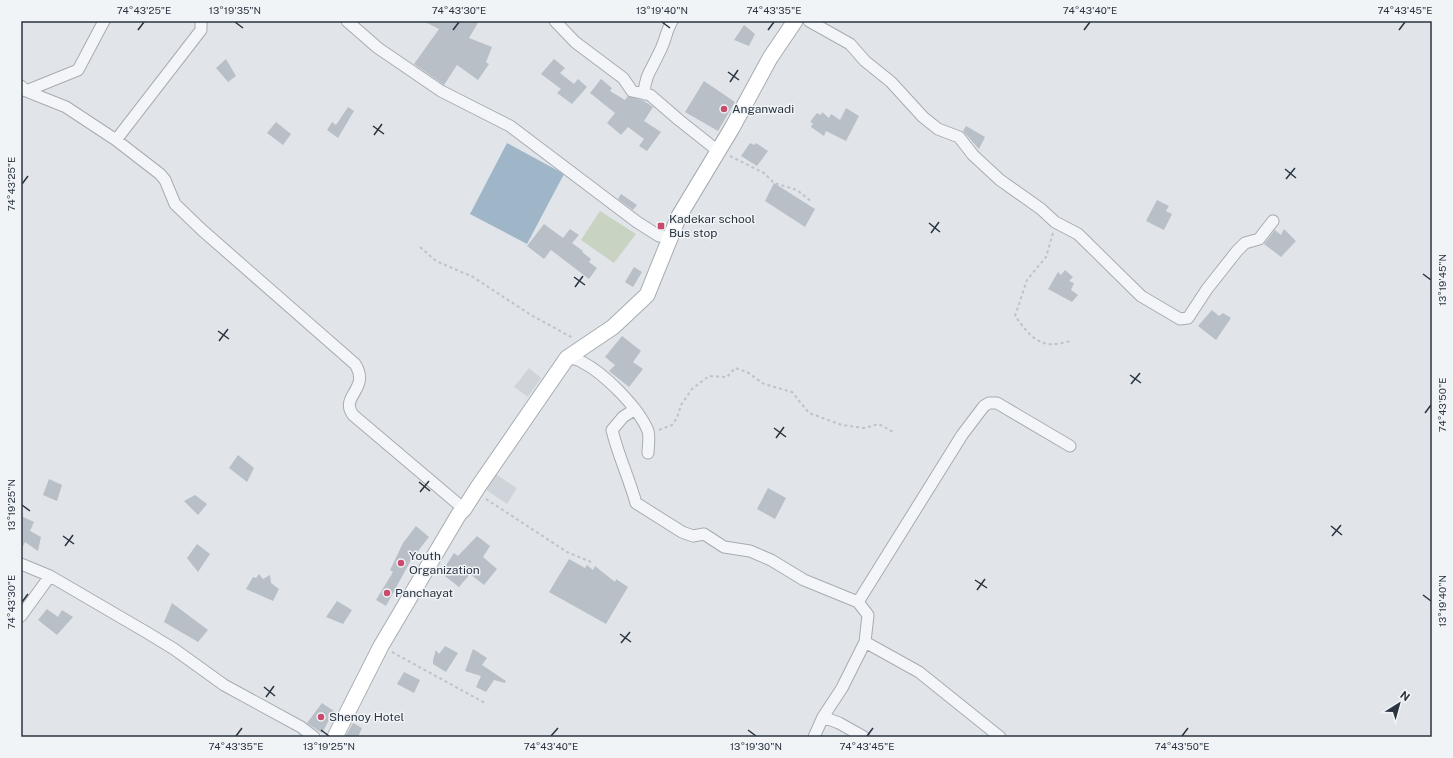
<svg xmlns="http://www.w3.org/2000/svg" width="1453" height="758" font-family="'Public Sans',sans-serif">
<rect width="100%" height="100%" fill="#e1e5e9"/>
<!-- built -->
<path fill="#cfd4db" d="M529 368 541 378 528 397 514 387Z
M494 473 517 488 507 504 485 489Z"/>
<!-- green -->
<path fill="#c8d3c2" d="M600 211 636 234 614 263 581 240Z"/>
<!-- water -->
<path fill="#9eb6c8" d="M507 143 564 174 527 244 470 214Z"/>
<!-- building -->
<path fill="#b8bfc6" d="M423 21H479L469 38 492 47 486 62 489 64 478 80 457 65 444 85 414 64 439 29Z
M744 25 755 34 749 46 734 40Z
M226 59 236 76 228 82 216 68Z
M554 59 565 68 560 73 574 84 578 79 587 87 572 104 557 93 561 89 541 74Z
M601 79 612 88 610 91 625 100 628 96 644 101 653 107 644 121 661 132 647 151 639 146 644 139 628 127 621 135 607 123 615 113 590 93Z
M704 81 735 102 718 131 685 112Z
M348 107 354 111 338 138 327 130 332 122 336 125Z
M846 108 859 116 846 141 826 131 824 136 811 127 813 123 810 122 817 113 821 115 822 112 829 118 831 114 840 120Z
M276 122 291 134 283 145 267 133Z
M966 126 985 137 979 149 963 131Z
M750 143 754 145 756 143 768 151 757 166 741 156Z
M774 183 815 209 805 227 765 201Z
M621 194 637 205 633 210 618 199Z
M1157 200 1169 206 1166 211 1172 214 1164 230 1146 221Z
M544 224 563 238 570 229 579 235 572 243 583 251 582 252 591 259 589 262 597 268 589 279 551 250 544 259 527 246Z
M1284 229 1296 241 1281 257 1264 244 1275 230 1281 235Z
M634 267 642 272 633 287 625 282Z
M1065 270 1073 277 1069 281 1074 283 1071 290 1078 295 1072 302 1048 289 1058 272 1061 275Z
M1212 310 1219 316 1223 313 1231 318 1216 340 1198 326Z
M622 336 641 351 633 362 643 369 629 387 609 371 615 365 605 357Z
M238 455 254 468 247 482 229 468Z
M49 479 62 485 57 501 43 495Z
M768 488 786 498 775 519 757 509Z
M195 495 207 504 198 515 184 501Z
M21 516 34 522 30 531 41 537 38 551 25 542 21 550Z
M416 526 429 537 411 560 386 606 376 600 393 572 390 570 403 543Z
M477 536 490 546 483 557 497 569 484 585 470 574 459 587 441 573 454 553 458 556Z
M197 544 210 554 198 572 187 558Z
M569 559 585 568 587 565 593 570 595 566 615 582 616 579 628 587 606 624 549 592Z
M259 574 263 579 270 575 271 583 279 589 273 601 246 589 253 577 256 578Z
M337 601 352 610 343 624 326 617Z
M172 603 208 630 198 642 164 622Z
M47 609 58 617 62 610 73 617 57 635 38 620Z
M445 646 458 653 446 672 433 664V660L436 650 439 654Z
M473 649 487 658 482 665 506 681 505 683 494 680 486 692 476 687 481 676 465 671Z
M404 672 420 680 414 693 397 684Z
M322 703 334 711 322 733 307 723Z
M353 723 362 728 358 737H345Z"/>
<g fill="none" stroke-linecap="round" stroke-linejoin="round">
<!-- minor casing -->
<g stroke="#a6acb3" stroke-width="13">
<path id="minor" d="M347 21 378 48 441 91 510 126 637 222 659 236 670 237
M555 21 575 42 623 78 632 91 650 95 679 120 718 151
M809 21 850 44 865 61 891 82 923 117 938 129 959 137 973 155 1000 180 1041 209 1055 222 1078 234 1141 296 1180 319 1188 318 1207 289 1237 251 1245 243 1259 239 1273 221
M21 86 26 91 66 107 116 140 160 174 165 180 175 204 202 230 355 364C371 389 339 396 353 415L464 509
M26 91 78 70 104 21
M644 94C645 75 652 69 659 53 665 43 666 31 672 21
M116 140 201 30V21
M567 358C572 359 578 359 582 362 604 373 639 408 648 431 650 437 648 447 648 453
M635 409 623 417 612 430C618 455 629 478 636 503L682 532 693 536 704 534 724 547 750 551 771 560 804 580 858 602 868 615 865 642 842 688 823 717 839 723 864 737
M21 564 50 576 146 632 174 649 224 685 301 727 314 737
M858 602 962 435 984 406 989 403H997L1070 446
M21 616 50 576
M865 642 919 672 1000 737
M814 737 823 717"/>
</g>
<!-- secondary casing -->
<g stroke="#a6acb3" stroke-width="17">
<path id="secondary" d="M335 737 381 646 459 514 464 509 478 487 567 358 613 327 647 295 679 216 732 128 770 58 795 21"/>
</g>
<!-- path -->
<path stroke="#bfc3c8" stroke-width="2" stroke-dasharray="3 3" stroke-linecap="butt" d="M730 156 764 173 774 183 797 190 812 202
M1053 233 1046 257 1027 280 1015 316C1032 339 1041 350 1070 341
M420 247 436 261 473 277 531 315 573 338
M659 430 672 425 677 418 681 405 692 389 709 376 727 377 735 368 747 372 764 384 792 392 809 413 842 425 864 428 879 424 893 432
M486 499 567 552 591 562
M392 652 485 703"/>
<!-- minor -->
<use href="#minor" stroke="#f4f5f8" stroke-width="11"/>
<!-- secondary -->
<use href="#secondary" stroke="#fff" stroke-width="15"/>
</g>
<!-- ticks -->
<path fill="none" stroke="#2a3440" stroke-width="1.5" d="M235 22 243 28M662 22 670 28M138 30 144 22M453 30 459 22M768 30 774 22M1084 30 1090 22M1399 30 1405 22M728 72 739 80M730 82 738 70M373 126 384 134M374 135 382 124M1285 169 1296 178M1286 179 1295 168M22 184 28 176M929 223 940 232M931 233 939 222M1423 274 1431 280M574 277 585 285M575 287 583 276M218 331 229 339M219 341 228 329M1130 375 1141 383M1131 384 1140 373M1425 413 1431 405M774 428 786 437M776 438 784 427M419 482 430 491M420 492 429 481M22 505 30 511M1331 526 1342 535M63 536 74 544M1332 536 1341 525M65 546 73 535M975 580 987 588M977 590 985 579M1423 595 1431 601M22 602 28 594M620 634 631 642M621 643 630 632M264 687 275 696M266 697 274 686M321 730 329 736M748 730 756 736M236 736 242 728M551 736 558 728M867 736 873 728M1182 736 1188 728"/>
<!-- markers -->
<g fill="#c94b6b" stroke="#f1f4f7" stroke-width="1.5">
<circle cx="724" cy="109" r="4"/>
<rect x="657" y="222" width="8" height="8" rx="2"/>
<circle cx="401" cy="563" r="4"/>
<circle cx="387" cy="593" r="4"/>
<circle cx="321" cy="717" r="4"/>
</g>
<g text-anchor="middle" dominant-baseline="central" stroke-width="3" stroke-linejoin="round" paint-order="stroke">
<!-- poi labels -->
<g font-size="12" fill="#2a3440" stroke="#f1f4f7" text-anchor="start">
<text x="732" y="109">Anganwadi</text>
<text x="669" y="219">Kadekar school<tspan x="669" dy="14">Bus stop</tspan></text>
<text x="409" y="556">Youth<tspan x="409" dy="14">Organization</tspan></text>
<text x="395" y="593">Panchayat</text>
<text x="329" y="717">Shenoy Hotel</text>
</g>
</g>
<!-- border -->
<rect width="1453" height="758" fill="none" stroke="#f1f4f7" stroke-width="44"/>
<!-- north arrow -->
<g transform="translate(1399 704) rotate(37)" stroke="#f1f4f7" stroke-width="3" paint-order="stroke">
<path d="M0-3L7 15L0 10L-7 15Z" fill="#2a3440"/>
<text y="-6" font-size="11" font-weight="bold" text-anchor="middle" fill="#2a3440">N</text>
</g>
<rect x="22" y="22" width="1409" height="714" fill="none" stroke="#2a3440" stroke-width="1.5"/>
<g font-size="10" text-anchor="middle" fill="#2a3440">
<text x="144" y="14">74°43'25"E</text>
<text x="235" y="14">13°19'35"N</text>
<text x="459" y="14">74°43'30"E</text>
<text x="662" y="14">13°19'40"N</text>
<text x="774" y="14">74°43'35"E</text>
<text x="1090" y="14">74°43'40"E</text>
<text x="1405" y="14">74°43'45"E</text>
<text transform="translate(11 184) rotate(-90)" y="4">74°43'25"E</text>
<text transform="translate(1442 280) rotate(-90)" y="4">13°19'45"N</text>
<text transform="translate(1442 405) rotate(-90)" y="4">74°43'50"E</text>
<text transform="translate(11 505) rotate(-90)" y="4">13°19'25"N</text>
<text transform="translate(1442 601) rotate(-90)" y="4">13°19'40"N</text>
<text transform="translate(11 602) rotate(-90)" y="4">74°43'30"E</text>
<text x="236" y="750">74°43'35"E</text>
<text x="329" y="750">13°19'25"N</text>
<text x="551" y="750">74°43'40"E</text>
<text x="756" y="750">13°19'30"N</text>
<text x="867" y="750">74°43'45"E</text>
<text x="1182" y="750">74°43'50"E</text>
</g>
</svg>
